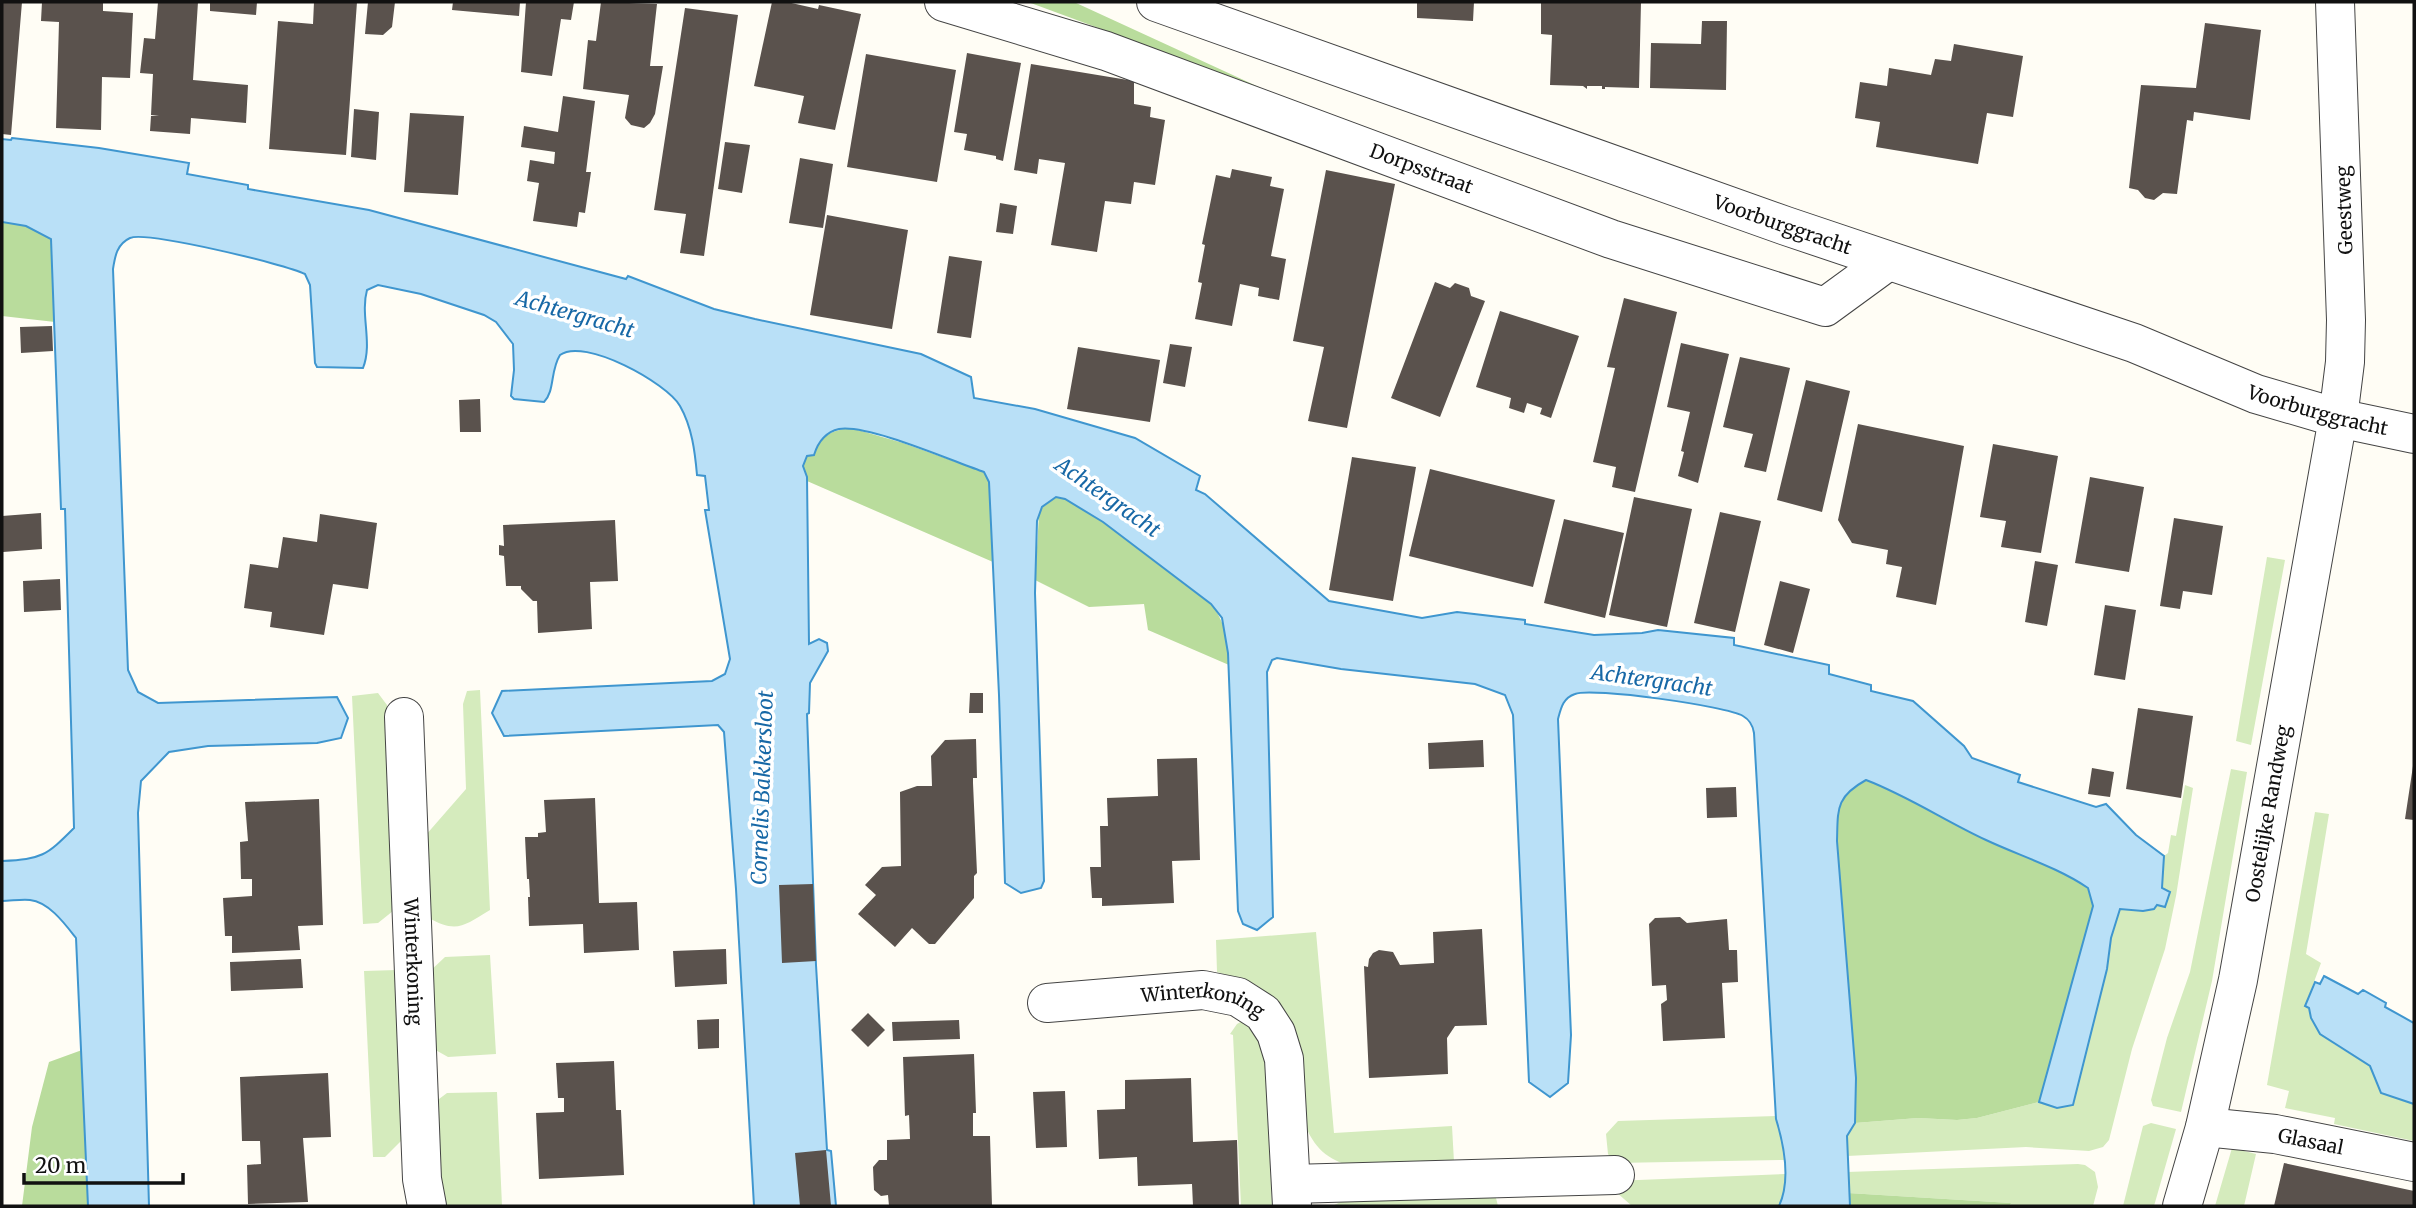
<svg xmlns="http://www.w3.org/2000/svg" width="2416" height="1208" font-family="Merriweather,serif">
<rect width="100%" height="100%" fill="#fffdf5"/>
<!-- green -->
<path fill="#d5ebbd" d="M2267 557 2285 560 2251 745 2236 741Z
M480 690 490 910C463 926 457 934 427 917L425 836 466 789 463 704 467 691Z
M378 693 387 705 393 911 378 923 363 924 352 696Z
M2231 769 2247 772 2212 981 2181 1112 2153 1106 2151 1100 2167 1038 2190 972Z
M2185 785 2193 788 2176 896 2165 949 2132 1049 2109 1140 2103 1147 2089 1151 2026 1147 1847 1156V1136L1855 1123 1918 1118 1957 1120 1977 1118 2039 1102 2057 1108 2073 1105 2107 970 2111 938 2120 909 2143 911 2157 904 2162 888 2164 856 2168 853 2171 835 2176 836Z
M2315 812 2329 814 2306 954 2321 963 2305 1006 2309 1008 2311 1018 2334 1044 2370 1066 2381 1093 2414 1104V1141L2334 1124 2335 1118 2285 1108 2289 1091 2267 1085Z
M1316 932 1334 1133 1452 1126 1454 1162 1350 1166C1322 1157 1313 1145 1302 1118L1271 997 1256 985 1217 972 1216 940Z
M490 955 496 1054 448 1057 432 1048 428 973 445 957Z
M397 970 403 1139 385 1157H373L364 971Z
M1244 1020 1253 1030 1265 1054 1272 1206H1241L1233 1035 1230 1034 1237 1024Z
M497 1092 502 1206H442L435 1102 447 1093Z
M1776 1116 1782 1138 1784 1160 1615 1163 1608 1154 1606 1134 1618 1121Z
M2151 1123 2176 1129 2154 1206H2123L2143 1126Z
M2232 1148 2256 1154 2244 1206H2215Z
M2078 1164 2085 1165 2095 1172 2098 1187 2093 1206 2011 1205V1203L1848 1193 1847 1172Z
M1785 1174V1189L1779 1206H1632L1616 1192 1614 1181Z
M1495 1194 1498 1206H1332L1354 1196Z"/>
<!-- forest -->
<path fill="#b9dc9c" d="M1028 2H1074L1261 88Z
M2 222 26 226 51 238 55 322 2 316Z
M851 428 903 443 984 472 989 482 993 562 807 481 803 466 807 456 814 454C820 436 832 430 851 428Z
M1056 497 1065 499 1103 522 1211 604C1226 623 1228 641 1229 665L1148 630 1144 604 1089 607 1035 580 1039 515 1042 508Z
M1866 780C1908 796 1945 821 1986 840 2020 856 2057 867 2088 888L2093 906 2039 1102 1977 1118 1957 1120 1918 1118 1855 1123 1856 1078 1837 841C1838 810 1835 797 1866 780Z
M82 1050 88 1206H22L32 1127 49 1062Z
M1848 1193 2011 1203 2010 1206H1850Z"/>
<!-- water -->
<path fill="#b9e0f7" stroke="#3f96cf" stroke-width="2" d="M12 138 99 148 189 163 187 174 248 185V189L369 210 626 279 628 276 714 309 755 319 921 354 971 377 974 398 1035 409 1135 438 1200 476 1196 490 1205 494 1329 601 1422 618 1457 612 1525 620V624L1594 635 1642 633 1658 630 1734 638V645L1829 665V674L1871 685V691L1913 701 1964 746 1972 758 2020 775 2018 782 2096 807 2106 804 2136 835 2164 856 2162 888 2170 892 2165 907 2157 905 2154 909 2143 911 2120 909 2111 938 2107 969 2073 1105 2057 1108 2039 1102 2093 906 2088 888C2057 867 2020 856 1986 840 1945 821 1908 796 1866 780 1835 797 1838 810 1837 841L1856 1078 1855 1123 1847 1136 1850 1206H1779C1791 1180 1784 1145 1776 1119L1754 733C1753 726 1750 720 1743 716 1727 706 1591 687 1575 694 1563 698 1561 708 1558 719L1571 1035 1568 1083 1550 1097 1529 1082 1513 715 1505 695 1475 684 1341 669 1277 658 1272 660 1267 672 1273 917 1257 930 1243 924 1238 911 1228 653 1222 618 1211 604 1103 522 1065 499 1056 497 1042 507 1037 521 1035 593 1044 881 1041 888 1021 893 1005 883 999 695 989 482 984 472C952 461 868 424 839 429 826 432 818 442 814 455L807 456 803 466 807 477 809 644 819 639 827 643 828 651 810 683 809 713 807 714 816 965 827 1150 831 1151 836 1206H754L736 889 724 732 718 725 504 736 492 713 502 691 712 681 725 674 730 659 705 510H709L705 476 697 475C695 452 692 427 680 406 667 383 584 337 560 355 550 371 555 391 544 402L514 399 511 396 514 370 513 344 496 322 484 315 421 294 378 285 367 290C360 315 373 343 363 368L317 367 315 363 310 285 305 274C285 264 146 231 130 238 117 244 115 256 113 269L128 670 138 692 158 703 337 697 348 718 341 738 317 743 208 746 169 752 141 781 138 813 149 1206H88L76 938C65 924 49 902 30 900 21 899 11 901 2 901V861C42 859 46 856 74 828L65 509H61L51 239 26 226 2 222V139L11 140Z
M2324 976 2358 994 2363 990 2386 1003 2385 1007 2414 1023V1104L2381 1093 2370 1066 2320 1034 2311 1018 2309 1008 2305 1006 2315 982 2320 984Z"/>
<!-- building -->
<path fill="#5a524d" d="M2 2H22L11 135 2 134Z
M42 2H103V11L133 13 130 78 102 77 101 130 56 128 59 22 41 21Z
M158 2H198L193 80 248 85 246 123 191 118 190 134 150 131 151 116H159L151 115 153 74 140 73 144 38 155 39Z
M210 2H257L256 15 210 11Z
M314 2H357L346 155 269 149 278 21 313 24Z
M368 2H395L392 27 383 35 365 34Z
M453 2H520L519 16 452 10Z
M526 2H574L571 20 561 19 552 76 521 72Z
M601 2 657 4 650 66H663L655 114 650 123 644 128 631 125 625 118 629 95 583 89 588 40 596 41Z
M772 2H787L818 9 819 5 861 14 835 130 798 123 804 96 754 86Z
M1417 2H1474L1473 21 1417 18Z
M1541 2H1641L1639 88 1605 87V89H1602V86H1587V89L1583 86 1550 85 1552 35 1541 34Z
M685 8 738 15 704 256 680 253 686 214 654 210Z
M1702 21H1727L1726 90 1650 88 1651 43 1701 44Z
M2205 23 2261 30 2250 120 2194 112 2193 121 2187 120 2177 194 2163 193 2154 200 2145 198 2138 190 2129 188 2141 85 2196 88Z
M1954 44 2023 56 2013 117 1987 113 1978 164 1876 147 1880 122 1855 118 1860 82 1887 86 1889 68 1931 75 1935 59 1951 61Z
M967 53 1021 63 1003 161 996 159V156L964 150 967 134 954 132Z
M866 54 956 70 937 182 847 167Z
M1031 64 1134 81V104L1151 107 1150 117 1165 120 1155 185 1134 182 1131 204 1105 201 1097 252 1051 245 1065 163 1039 159 1037 174 1014 170Z
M563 96 595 101 586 172H591L585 213 579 212 577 227 533 221 539 183 527 181 530 160 554 164 555 152 521 147 524 126 558 132Z
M354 109 379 112 376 160 351 157Z
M410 113 464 116 458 195 404 192Z
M725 142 750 145 742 193 718 189Z
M800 158 833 164 823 228 789 223Z
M1232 169 1272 177 1270 186 1284 189 1271 256 1286 259 1279 300 1258 296 1259 288 1240 284 1232 326 1195 319 1202 283 1198 282 1205 245 1202 244 1216 175 1230 178Z
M1326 170 1395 184 1347 428 1308 421 1324 347 1293 341Z
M1000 203 1017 206 1013 234 996 232Z
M827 215 908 230 892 329 810 315Z
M949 256 982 261 971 338 937 333Z
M1435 282 1450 288 1455 283 1469 288 1471 296 1485 301 1440 417 1391 398Z
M1624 298 1677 312 1635 492 1612 487 1616 467 1593 462 1615 368 1607 367Z
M1500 311 1579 336 1551 418 1540 414 1542 408 1527 403 1524 413 1509 408 1511 398 1476 387Z
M52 326 53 351 21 353 20 327Z
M1681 343 1729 354 1698 483 1678 476 1684 452 1681 451 1690 412 1667 407Z
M1170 344 1192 347 1185 387 1163 383Z
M1078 347 1160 360 1150 422 1067 409Z
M1740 357 1790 368 1766 472 1744 467 1753 434 1723 427Z
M1806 380 1850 391 1822 512 1777 500Z
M480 399 481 432H460L459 400Z
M1858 424 1964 446 1936 605 1896 597 1902 567 1886 564 1888 550 1852 543 1838 520Z
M1993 444 2058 456 2041 553 2001 547 2006 521 1980 517Z
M1352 457 1416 467 1393 601 1329 590Z
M1430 469 1555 500 1533 587 1409 556Z
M2090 477 2144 487 2129 572 2075 563Z
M1634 497 1692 509 1667 627 1609 615Z
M1720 512 1761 521 1735 632 1694 623Z
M41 513 42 549 3 552 2 516Z
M320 514 377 523 368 589 333 584 324 635 270 627 272 612 244 608 250 564 278 568 283 537 317 542Z
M2174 518 2223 526 2212 595 2183 591 2180 609 2160 606Z
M1564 519 1624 533 1605 618 1544 603Z
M615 520 618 581 590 582 592 629 538 633 537 601H533L521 589V586H506L504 556 499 555V545L504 546 503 525Z
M2035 561 2058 565 2047 626 2025 622Z
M60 579 61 610 24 612 23 581Z
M1780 581 1810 589 1793 653 1764 645Z
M2105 605 2136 610 2125 680 2094 675Z
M970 693H983V713H969Z
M2138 708 2193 716 2181 798 2126 789Z
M976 739 977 778H973V783L977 873 974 876V898L935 944H929L912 928 895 947 858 914 876 895 865 885 882 867 901 866 900 792 917 786H932L931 756 945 740Z
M1483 740 1484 767 1429 769 1428 743Z
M1197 758 1200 860 1172 861 1174 903 1102 906V898H1092L1090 867H1101L1100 826H1108L1107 798 1158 796 1157 759Z
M2413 766H2414V820L2405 819Z
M2092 768 2114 772 2110 797 2088 794Z
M1736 787 1737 817 1707 818 1706 788Z
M595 798 599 903 637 902 639 950 584 953 583 924 529 926 528 897H530L529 879H527L525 837H538V833L546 832 544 800Z
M319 799 323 925 298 926 300 950 232 953V936H225L223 898 252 896V879H241L240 842 248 841 245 802Z
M813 884 816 961 782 963 779 885Z
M1680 917 1687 923 1727 919 1729 950H1737L1738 982 1722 983 1725 1038 1663 1041 1661 1004 1667 1000 1666 985 1652 986 1649 924 1655 918Z
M1482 929 1487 1025 1455 1026 1447 1038 1448 1074 1369 1078 1364 966 1368 967 1369 959 1373 953 1379 950 1393 952 1400 965 1434 963 1433 932Z
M726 949 727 984 675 987 673 951Z
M301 959 303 988 231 991 230 962Z
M868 1013 885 1030 868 1047 851 1030Z
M719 1019V1048L698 1049 697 1020Z
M959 1020 960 1039 893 1041 892 1022Z
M974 1054 976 1113H973V1136H990L992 1206H889L888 1195 881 1196 874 1190 873 1167 879 1160H887V1140L910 1139 909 1115 905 1116 903 1057Z
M614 1061 616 1110H621L624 1175 539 1179 536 1113 564 1112V1098H558L556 1063Z
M328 1073 331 1137 303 1138 308 1202 248 1204 247 1165 261 1164 260 1141H242L240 1077Z
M1191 1078 1193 1142 1237 1140 1239 1206H1193L1192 1184 1138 1186 1137 1157 1099 1159 1097 1110 1125 1109V1080Z
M1065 1091 1067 1147 1036 1148 1033 1092Z
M826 1150 831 1206H800L795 1153Z
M2284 1163 2414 1191V1206H2274Z"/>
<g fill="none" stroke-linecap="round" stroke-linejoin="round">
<!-- minor casing -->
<g stroke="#444" stroke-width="40">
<g id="minor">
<path id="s1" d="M944 2 1106 51 1611 239 1825 307 1888 261"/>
<path id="s2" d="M1156 2 1786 226 2134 343 2256 394 2338 418 2414 434"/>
<path id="s3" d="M404 717 422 1179 427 1206"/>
<path id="s4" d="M1047 1003 1203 990 1238 997 1263 1013 1276 1033 1284 1059 1292 1206"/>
<path id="s5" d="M2205 1127 2275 1134 2414 1162"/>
<path d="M1291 1184 1615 1175"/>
<path id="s6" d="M2182 1206 2205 1127 2238 980 2338 418 2345 362 2346 320 2335 2"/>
</g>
</g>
<!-- minor -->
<use href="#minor" stroke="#fff" stroke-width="38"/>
</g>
<g text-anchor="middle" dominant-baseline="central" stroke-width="7" stroke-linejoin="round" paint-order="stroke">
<!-- street labels -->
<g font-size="19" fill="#111" stroke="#fff">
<text stroke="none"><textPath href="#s1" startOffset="506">Dorpsstraat</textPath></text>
<text transform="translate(2344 210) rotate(-92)">Geestweg</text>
<text stroke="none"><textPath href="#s2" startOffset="665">Voorburggracht</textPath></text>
<text stroke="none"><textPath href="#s2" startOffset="1232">Voorburggracht</textPath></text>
<text stroke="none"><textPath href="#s6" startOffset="402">Oostelijke Randweg</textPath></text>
<text stroke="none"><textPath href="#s3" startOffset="245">Winterkoning</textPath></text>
<text stroke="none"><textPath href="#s4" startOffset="158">Winterkoning</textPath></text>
<text stroke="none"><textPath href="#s5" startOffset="107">Glasaal</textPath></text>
</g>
<!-- water labels -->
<g font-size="21" font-style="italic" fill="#1768a6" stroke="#fff">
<text transform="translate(575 314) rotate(16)">Achtergracht</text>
<text transform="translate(1108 497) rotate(35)">Achtergracht</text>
<text transform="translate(1652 680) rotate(8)">Achtergracht</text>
<text transform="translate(762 788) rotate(-88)">Cornelis Bakkersloot</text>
</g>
</g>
<!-- border -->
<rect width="2416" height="1208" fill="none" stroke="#111111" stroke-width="7"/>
<!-- scale -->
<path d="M24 1173v10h159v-10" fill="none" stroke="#111111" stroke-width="3.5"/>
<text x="35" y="1173" font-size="21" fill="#111111" stroke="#ffffff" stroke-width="5" paint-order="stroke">20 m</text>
</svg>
